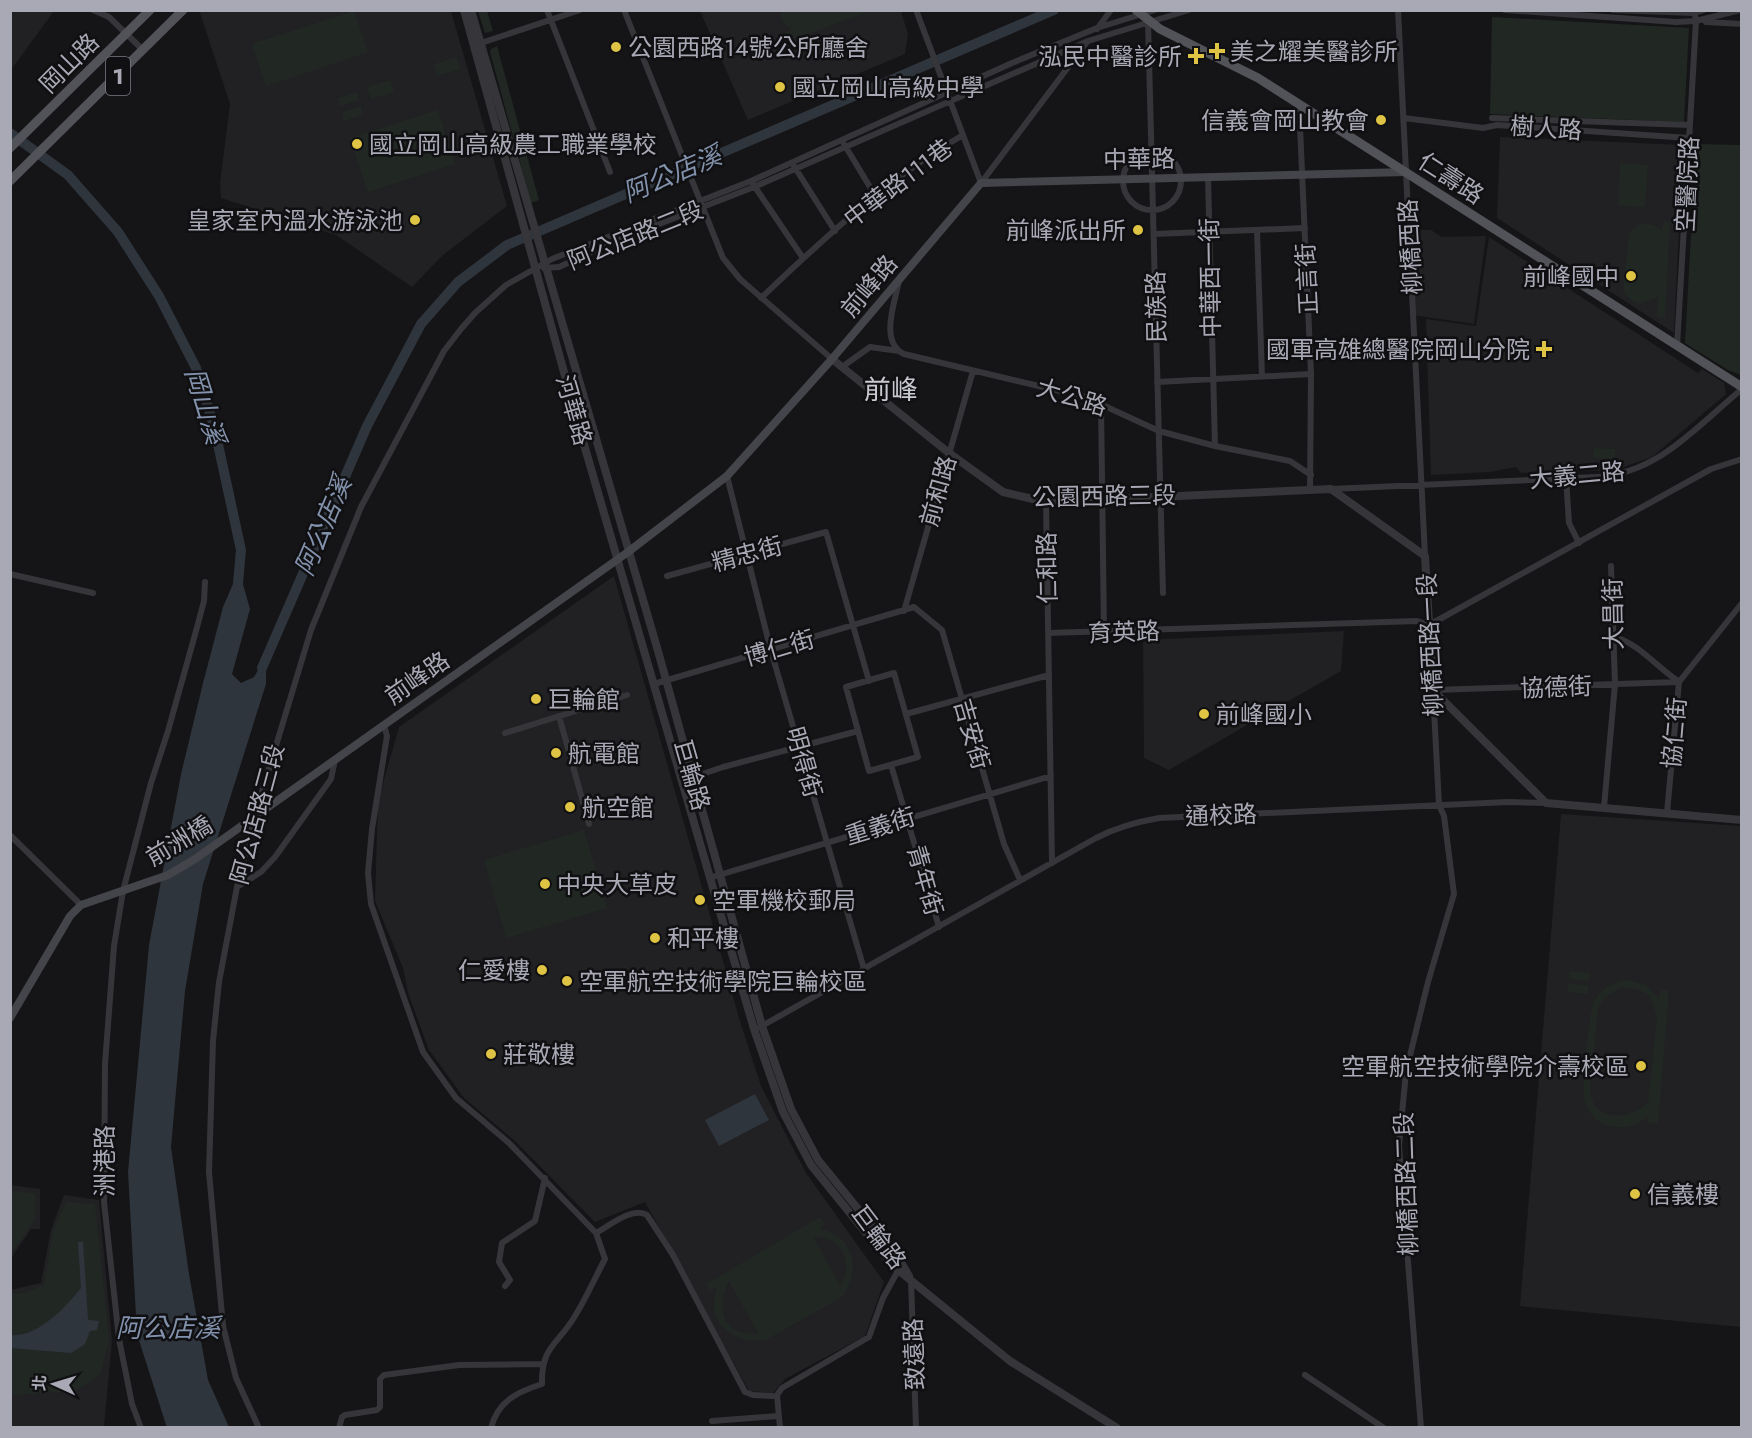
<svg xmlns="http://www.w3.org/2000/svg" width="1752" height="1438" font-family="Jost,'Noto Sans TC',sans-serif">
<rect width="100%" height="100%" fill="#151416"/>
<!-- built -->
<path fill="#212023" d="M11 10 54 11 11 70 10 11Z
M199 10 451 11 507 206 443 255 412 287 336 235 221 198 220 183 230 104Z
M700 11H901L908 34 905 54 748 120Z
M1500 137 1683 145 1674 333 1497 218Z
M1409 229 1431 230 1442 237 1486 236 1474 324 1413 315Z
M1489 237 1698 373 1702 369 1724 383 1726 394 1652 457 1615 470 1521 473 1516 467 1490 472 1431 475 1426 319 1476 326Z
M614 576 739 1018 761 1086 806 1173 884 1282 865 1336 785 1379 773 1393 749 1391 645 1202 595 1222 515 1141 464 1098 429 1050 408 993 403 968 375 901 378 801 399 727Z
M1344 631 1341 671 1169 770 1144 758 1143 640Z
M1561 814 1741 826V1327L1520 1306Z
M11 1185 40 1189V1229H31L11 1258Z
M64 1195 99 1200 112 1341 104 1427H11L10 1290 41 1283 51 1230Z"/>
<!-- green -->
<path fill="#212823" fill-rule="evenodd" d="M354 11 368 52 266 86 252 44Z
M478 11H487L493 31 485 33Z
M781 11 782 10 871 11 783 43 780 35 792 30 782 21Z
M1492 17 1689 28 1684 122 1490 114Z
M497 46 539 200 531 203 490 52 491 49Z
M457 57 460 69 437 76 434 64Z
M390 80 394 92 371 99 367 87Z
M357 92 359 100 340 106 338 98Z
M361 106 363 115 344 121 342 112Z
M438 110 455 164 368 192 350 138Z
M1696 144 1741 145V375L1728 370 1685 343Z
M1620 163 1648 165 1645 207 1618 206Z
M1663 221 1670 222 1665 318 1657 317 1658 297 1638 304 1631 300 1623 290 1629 234C1638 220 1650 222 1662 230Z
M1594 448 1615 449V459L1593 458Z
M584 830 607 908 506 938 484 860Z
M1569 971 1590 973 1589 981 1569 979Z
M1628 980 1646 985 1659 998 1661 990 1669 991 1658 1124 1648 1123V1116C1629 1135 1593 1130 1585 1102 1581 1090 1589 1011 1594 1001 1602 988 1614 981 1628 980ZM1622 987 1637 989 1650 996 1657 1018 1648 1102C1630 1121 1592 1123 1590 1089L1598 1008 1604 998Z
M1568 984 1588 985V994L1568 992Z
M11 1191 35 1194V1220L11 1253Z
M66 1202 95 1204 109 1339 100 1375 76 1391 11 1395V1294L25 1293 44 1285 53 1232Z
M820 1217 825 1223 819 1229C854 1234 862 1271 842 1297L766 1340C733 1345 704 1322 717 1288L710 1290 706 1284ZM813 1236C841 1238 856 1261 840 1286ZM729 1281 758 1333V1334C722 1336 716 1308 729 1281Z"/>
<!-- water -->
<path fill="#2f353d" d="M239 570 250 609 232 674 241 683 254 677 266 656V684L203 884 185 991 171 1147 189 1274 208 1380 229 1427 167 1428 137 1334 128 1172 149 945 181 774 203 683 223 607Z
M755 1094 769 1120 719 1146 705 1120Z
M78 1242H83L88 1320 99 1321 97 1330 90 1331 85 1344 71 1353 11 1348V1335C37 1338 66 1307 81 1288Z"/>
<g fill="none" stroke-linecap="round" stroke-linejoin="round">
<!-- river -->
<path stroke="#2f353d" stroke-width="10" d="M10 133 68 175 118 232 159 296 196 368 214 426 241 550 238 583
M262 668 367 426 421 324 458 282 507 245 1054 10"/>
<!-- minor -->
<path stroke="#36363a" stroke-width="6" d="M93 10 109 17 143 50
M547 10 610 172
M624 10 723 258 740 279 832 359
M916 10 981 183
M1398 10 1425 556
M1505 10 1676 22 1696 21 1740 10
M1613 10 1694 13 1704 10
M1148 21 1163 593
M1706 22 1742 24
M1097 29 1111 10
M478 44 580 10
M1299 104 1311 374 1310 490
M1404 118 1483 128 1497 125 1689 138
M1492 118 1690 125
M844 144 876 197
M1123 181a29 29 0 1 1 58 0a29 29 0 1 1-58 0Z
M794 166 835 231
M1208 177 1215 446
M981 183 1087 42
M753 184 803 258
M1257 230 1262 377
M1154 234 1305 228
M544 268 559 267 618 240 754 187 1088 41 1189 10
M899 281C895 302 879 342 904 354L1085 397 1159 431 1215 446 1290 461 1311 475
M761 298C823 239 889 178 963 135
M1677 346 1696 21 1694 10
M842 367 870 347 899 351
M1157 382 1311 374
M1101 403 1104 633
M727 476 771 651 864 969
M1566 478 1569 523 1579 543
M1331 489 1597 477C1659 473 1696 427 1742 389
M1046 502 1052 863
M10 574 93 593
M667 576 826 532 869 681
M904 611 973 371
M1049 633 1417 621 1429 625 1711 469 1742 459
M1613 636C1641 645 1655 666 1678 681
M894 673 918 757 869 771 846 687Z
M654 684 914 607 942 630 1004 844 1020 880
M906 714 1049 675
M559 716 589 824
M384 725 387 736 372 829 368 873 371 904 423 1052 456 1098 509 1143 596 1233 605 1259C595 1278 586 1298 575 1316 558 1345 541 1346 542 1384 517 1392 498 1401 491 1428
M505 733 627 695
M891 765 939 927
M682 781 723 767 858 731
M1604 807 1615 684 1611 566
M1667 813 1679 682 1742 603
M10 835 81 905
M709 878 1051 776
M237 887 261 872 275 857 331 779 335 760
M760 1027 1096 838C1117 827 1136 822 1159 818L1508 802 1546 803
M596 1233C609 1226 633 1206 647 1215L673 1255 745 1392 753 1395 772 1396
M911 1280 916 1428
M505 1286 510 1280 499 1262 502 1243 535 1221 545 1178
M1305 1375 1384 1428
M712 1421 778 1416
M141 1428 132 1404 119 1339 104 1202 105 1064 114 946 123 891 151 783 168 731 196 631 204 601 205 582
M259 1428 236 1378 223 1326 209 1172 213 1041 219 982 237 887 255 815 311 630 361 507 444 351 461 329 475 313 506 285 552 259 751 181 1012 63 1097 28 1155 10
M339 1428 342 1417 345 1415 377 1410 380 1407V1379L384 1375 459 1365 542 1364
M780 1428 777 1395 782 1388 869 1337 883 1298 900 1267
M1421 1428 1399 1146 1406 1072 1428 982 1454 894 1444 816 1439 805 1433 690 1679 682"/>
<!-- tertiary -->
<path stroke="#36363a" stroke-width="8" d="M464 10 583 441 754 1029 783 1112 811 1165 892 1265 1010 1361 1117 1428
M471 10 658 651 762 1026 791 1109 818 1160 899 1259 909 1276
M832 359 949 453 1003 492 1046 502 1331 489 1425 556 1433 690 1546 803 1742 820"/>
<!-- secondary -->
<path stroke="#44454a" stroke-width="8" d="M10 1018 70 916 81 905 168 875 195 859 628 552 727 476 832 359 981 183 1406 172"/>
<!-- primary -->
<path stroke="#525259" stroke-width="9" d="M1136 10 1160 29 1258 78 1742 387
M10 148 150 10
M10 181 183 10"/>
</g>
<!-- markers -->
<g fill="#dec344" stroke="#100f11" stroke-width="2">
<circle cx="616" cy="47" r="6"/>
<path d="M1214 42h6v6h6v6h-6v6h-6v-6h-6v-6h6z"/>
<path d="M1193 47h6v6h6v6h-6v6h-6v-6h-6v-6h6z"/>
<circle cx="780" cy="87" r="6"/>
<circle cx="1381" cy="120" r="6"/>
<circle cx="357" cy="144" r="6"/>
<circle cx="415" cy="220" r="6"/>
<circle cx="1138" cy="230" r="6"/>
<circle cx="1631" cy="276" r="6"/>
<path d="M1541 340h6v6h6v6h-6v6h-6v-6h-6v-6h6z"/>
<circle cx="536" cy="699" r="6"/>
<circle cx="1204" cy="714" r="6"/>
<circle cx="556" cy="753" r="6"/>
<circle cx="570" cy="807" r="6"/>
<circle cx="545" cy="884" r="6"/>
<circle cx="700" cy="900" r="6"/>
<circle cx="655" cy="938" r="6"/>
<circle cx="542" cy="970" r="6"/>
<circle cx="567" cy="981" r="6"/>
<circle cx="491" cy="1054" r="6"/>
<circle cx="1641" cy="1066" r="6"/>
<circle cx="1635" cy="1194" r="6"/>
</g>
<g text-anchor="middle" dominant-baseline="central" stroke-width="5" stroke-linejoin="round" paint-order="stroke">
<!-- shield labels -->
<rect fill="#100f11" stroke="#7a7b84" stroke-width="1.5" x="106" y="57" width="24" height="38" rx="4.5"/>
<g font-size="22" font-weight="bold" fill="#a8a9b5">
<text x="118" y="76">1</text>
</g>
<!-- poi labels -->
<g font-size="24" fill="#a8a9b5" stroke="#100f11" text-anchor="start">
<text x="628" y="47">公園西路14號公所廳舍</text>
<text x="1230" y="51">美之耀美醫診所</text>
<text x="1182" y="56" text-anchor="end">泓民中醫診所</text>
<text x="792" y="87">國立岡山高級中學</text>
<text x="1369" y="120" text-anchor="end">信義會岡山教會</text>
<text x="369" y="144">國立岡山高級農工職業學校</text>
<text x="403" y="220" text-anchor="end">皇家室內溫水游泳池</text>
<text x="1126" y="230" text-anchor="end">前峰派出所</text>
<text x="1619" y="276" text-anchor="end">前峰國中</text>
<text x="1530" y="349" text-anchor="end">國軍高雄總醫院岡山分院</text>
<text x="548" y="699">巨輪館</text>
<text x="1216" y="714">前峰國小</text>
<text x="568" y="753">航電館</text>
<text x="582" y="807">航空館</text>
<text x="557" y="884">中央大草皮</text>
<text x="712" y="900">空軍機校郵局</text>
<text x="667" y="938">和平樓</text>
<text x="530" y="970" text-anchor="end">仁愛樓</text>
<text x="579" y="981">空軍航空技術學院巨輪校區</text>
<text x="503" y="1054">莊敬樓</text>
<text x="1629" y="1066" text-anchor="end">空軍航空技術學院介壽校區</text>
<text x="1647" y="1194">信義樓</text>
</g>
<!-- street labels -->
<g font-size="24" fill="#a8a9b5" stroke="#100f11">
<text transform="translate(69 63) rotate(-45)">岡山路</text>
<text transform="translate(1546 128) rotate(4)">樹人路</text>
<text transform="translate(1139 159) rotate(-1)">中華路</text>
<text transform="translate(1451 178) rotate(33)">仁壽路</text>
<text transform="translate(898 183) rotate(-37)">中華路111巷</text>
<text transform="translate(1687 184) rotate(-87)">空醫院路</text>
<text transform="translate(635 235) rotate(-22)">阿公店路二段</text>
<text transform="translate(1410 247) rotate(-93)">柳橋西路</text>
<text transform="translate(1210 278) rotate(-91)">中華西一街</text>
<text transform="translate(1307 279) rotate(-93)">正言街</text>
<text transform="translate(869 286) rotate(-50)">前峰路</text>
<text transform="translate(1156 307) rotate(-91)">民族路</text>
<text transform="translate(1072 397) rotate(17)">大公路</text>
<text transform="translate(574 410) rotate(74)">河華路</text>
<text transform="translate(1577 475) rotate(-5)">大義二路</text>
<text transform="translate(938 491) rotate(-74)">前和路</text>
<text transform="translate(1104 496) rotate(-1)">公園西路三段</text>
<text transform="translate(747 554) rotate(-15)">精忠街</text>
<text transform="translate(1047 568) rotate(-91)">仁和路</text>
<text transform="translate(1613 614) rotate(-91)">大昌街</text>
<text transform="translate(1124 632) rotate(-2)">育英路</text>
<text transform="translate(1430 645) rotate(-93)">柳橋西路一段</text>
<text transform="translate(779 648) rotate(-16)">博仁街</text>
<text transform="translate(417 678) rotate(-35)">前峰路</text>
<text transform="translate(1556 687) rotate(-2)">協德街</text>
<text transform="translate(1674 733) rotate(-85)">協仁街</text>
<text transform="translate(972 734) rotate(74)">吉安街</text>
<text transform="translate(804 762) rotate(74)">明得街</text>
<text transform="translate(692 775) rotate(74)">巨輪路</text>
<text transform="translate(257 814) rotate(-75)">阿公店路三段</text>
<text transform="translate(1221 815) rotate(-2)">通校路</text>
<text transform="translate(880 826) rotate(-17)">重義街</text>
<text transform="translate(179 841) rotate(-31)">前洲橋</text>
<text transform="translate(925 880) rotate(74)">青年街</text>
<text transform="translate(104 1161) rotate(-90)">洲港路</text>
<text transform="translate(1406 1184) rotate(-92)">柳橋西路二段</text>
<text transform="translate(879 1237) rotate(53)">巨輪路</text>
<text transform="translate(914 1354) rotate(-92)">致遠路</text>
</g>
<!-- water labels -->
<g font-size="26" font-style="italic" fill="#8292ac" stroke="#100f11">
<text transform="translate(672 174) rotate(-23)">阿公店溪</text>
<text transform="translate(205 406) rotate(73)">岡山溪</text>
<text transform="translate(323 526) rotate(-67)">阿公店溪</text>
<text x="168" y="1328">阿公店溪</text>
</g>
<!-- quarter labels -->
<g font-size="27" fill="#c8c9d1" stroke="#100f11">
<text x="891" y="389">前峰</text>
</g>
</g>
<!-- border -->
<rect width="1752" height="1438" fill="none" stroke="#a8a9b5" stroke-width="24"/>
<!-- north arrow -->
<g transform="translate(54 1384) rotate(274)" stroke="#100f11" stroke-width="4.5" paint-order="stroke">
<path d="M0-4.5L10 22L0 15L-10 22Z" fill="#a8a9b5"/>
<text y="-9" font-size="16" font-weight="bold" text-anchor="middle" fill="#a8a9b5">北</text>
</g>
</svg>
